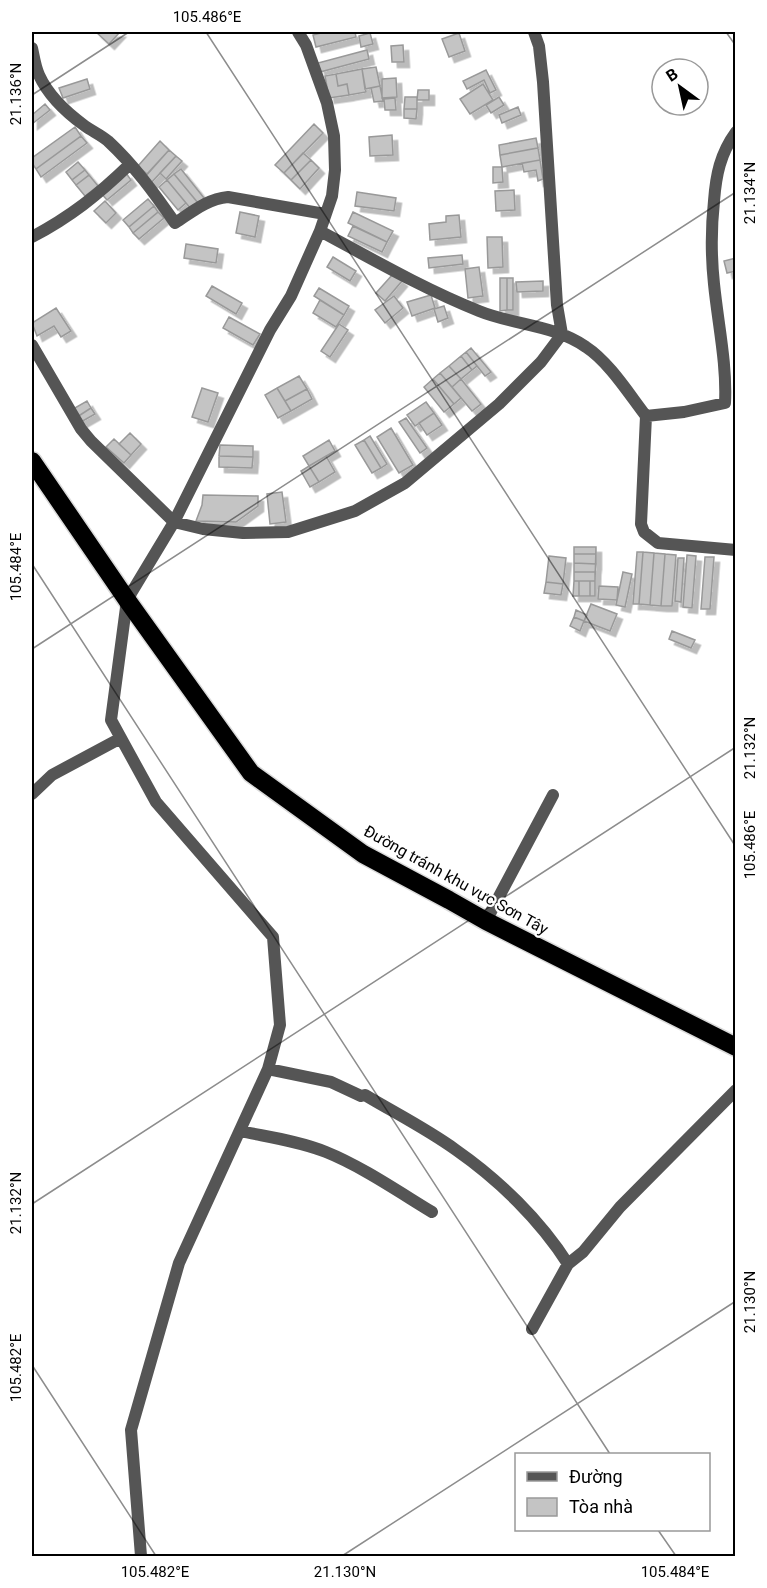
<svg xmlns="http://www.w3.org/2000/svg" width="767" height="1588" font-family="Roboto,sans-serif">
<defs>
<filter id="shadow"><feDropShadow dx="5.5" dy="5.5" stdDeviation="0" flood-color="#0004"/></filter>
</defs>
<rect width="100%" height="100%" fill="#fff"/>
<!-- building -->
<path fill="#c4c4c4" stroke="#999" stroke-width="1.5" filter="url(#shadow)" d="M96 32H120L109 44Z
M325 32H355L356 37 316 47 313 35Z
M370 33 373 44 361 47 359 36Z
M459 33 465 51 449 57 442 39Z
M403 45 404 62H392L391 46Z
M367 50 369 59 320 72 318 63Z
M376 67 380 86 365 89 362 69Z
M362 69 366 92 349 95 347 84 338 86 336 74Z
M486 70 496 90 490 93 484 80 467 89 463 81Z
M336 74 338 86 347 84 349 95 329 98 325 76Z
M396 78 397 97 382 98V79Z
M87 79 90 89 63 98 59 88Z
M483 84 493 100 470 114 460 99Z
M380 86 383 101 374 102 371 88Z
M418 90H429V100H417Z
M405 97H417V109H404Z
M499 97 504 105 491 113 486 105Z
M395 98 396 110H385L384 99Z
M45 104 50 110 32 124V115Z
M518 107 521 115 502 123 499 115Z
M404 109H417L416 119 404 118Z
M314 124 323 133 284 173 275 165Z
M75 127 81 136 36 169 32 163V158Z
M392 135 393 155 370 156 369 137Z
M81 136 87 143 41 177 36 169Z
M536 138 538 148 500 155 499 145Z
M160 141 169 150 147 174 138 166Z
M538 148 540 160 502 167 500 155Z
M169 150 176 156 150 184 144 178Z
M303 153 311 160 291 180 284 173Z
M176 156 182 161 166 179 160 173Z
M311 160 319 168 300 189 291 180Z
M540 160 543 179 538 181 536 170 524 172 522 163Z
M78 162 85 170 72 180 66 172Z
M493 167H502L503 182 493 183Z
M181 169 204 198 198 203 174 174Z
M85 170 89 175 76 185 72 180Z
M126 173 131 180 107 200 101 193Z
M174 174 198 203 191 209 167 180Z
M89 175 98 186 85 196 76 185Z
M167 180 186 203 178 210 159 187Z
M514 190 515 210 496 211 495 191Z
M357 192 396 198 394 211 355 206Z
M148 199 154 206 129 227 123 220Z
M105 201 116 213 106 223 94 211Z
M154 206 158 212 133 233 129 227Z
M158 212 164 218 139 239 133 233Z
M240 212 259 216 255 237 236 233Z
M353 212 393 231 387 242 348 223Z
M459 215 461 237 430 240 429 224 446 222V216Z
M353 226 387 242 382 252 348 236Z
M487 237H502L503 267 488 268Z
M186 244 218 249 216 263 184 258Z
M462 255 463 264 429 268 428 258Z
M333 257 356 271 350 281 327 267Z
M736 258V271L727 273 724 261Z
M479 267 483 296 468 298 465 269Z
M393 274 402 281 385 301 376 293Z
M500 278H507V310L500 311Z
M507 278H513V310H507Z
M543 281V291L517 292 516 282Z
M212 286 242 303 236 314 206 296Z
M319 288 349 306 344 315 314 296Z
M431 295 435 308 412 316 407 302Z
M394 296 403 308 385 323 375 310Z
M320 300 344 315 336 327 313 313Z
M444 306 448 318 438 322 434 309Z
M56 308 71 331 61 337 54 326 37 336 32 323Z
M229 317 260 334 253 345 223 328Z
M339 324 348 330 330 357 321 351Z
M471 348 491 372 485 376 466 352Z
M466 352 477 366 472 370 461 356Z
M461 356 472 370 461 379 449 366Z
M449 366 461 379 452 387 440 373Z
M440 373 461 398 454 404 433 379Z
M299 376 307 389 285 401 277 388Z
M433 379 454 404 444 412 424 387Z
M461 379 481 404 472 411 452 387Z
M202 388 218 393 208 422 192 417Z
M277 388 291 411 278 418 265 395Z
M307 389 312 399 291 411 285 401Z
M87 401 91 408 77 417 73 409Z
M426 402 434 413 415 426 407 415Z
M91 408 95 414 81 422 77 417Z
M434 413 442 425 427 435 419 423Z
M406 418 427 448 420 453 399 422Z
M391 428 413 465 399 473 377 437Z
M130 433 141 444 131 455 119 444Z
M370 436 387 464 381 468 364 440Z
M114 439 131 455 124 463 106 447Z
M329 440 335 451 309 466 303 456Z
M364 440 381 468 372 473 355 445Z
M220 445 253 446V457L219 456Z
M219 456 253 457 252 468 219 467Z
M326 456 335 472 319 482 309 466Z
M309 466 319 482 310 487 301 471Z
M282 492 286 522 270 524 267 494Z
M203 495 258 496V506L236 522 196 521 202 505Z
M574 547H596V554H574Z
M574 547H596L595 581H574Z
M637 552H643L639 604H633Z
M643 552 654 553 650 605 639 604Z
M654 553 665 554 661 606 650 605Z
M574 554H596V564L574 563Z
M665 554 676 555 672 606H661Z
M687 555 696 556 692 608 683 607Z
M549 556 566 558 563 584 546 582Z
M705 557H714L710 609H701Z
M678 558H684L681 602 675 601Z
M574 563 596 564 595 572H574Z
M574 572H595V581H574Z
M623 572 632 574 625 607 616 605Z
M574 581H579V596H573Z
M579 581H590V596H579Z
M590 581H595V596H590Z
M546 582 563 584 561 595 544 593Z
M599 586 618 587 617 600 598 599Z
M591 604 617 614 610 631 584 621Z
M576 610 587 615 584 621 574 617Z
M574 617 584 621 580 631 570 626Z
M672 631 695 640 691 648 669 639Z"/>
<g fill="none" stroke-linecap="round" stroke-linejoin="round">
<!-- highway casing -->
<g stroke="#dbdbdb" stroke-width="21">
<path id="highway" d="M32 461 127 600 251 773 363 854 449 900 486 921 736 1047"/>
</g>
<!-- street -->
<path stroke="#555" stroke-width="12" d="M32 48C34 57 35 66 39 75 48 95 67 113 85 126 92 131 101 135 108 141 134 165 155 194 175 223 192 212 207 199 228 197L325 214
M736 132C720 154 716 175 714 201 711 229 711 256 714 284 718 324 727 364 725 403L684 412 646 416 641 524 644 532 658 543 736 550
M320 231C372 259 424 289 479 311 513 325 555 325 586 347 609 362 629 394 646 416
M32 237C70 217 98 195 130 164
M32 345 81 429 91 441 174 522 203 529 243 533 288 532 355 511 405 483 499 404 541 362 562 334 557 305 543 82 539 46 534 32
M32 794 52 775 121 738
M486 921 553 795
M268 1069 331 1082 361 1096 365 1095C395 1113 427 1129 456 1150 499 1180 540 1220 568 1264L583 1252 620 1207 736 1090
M240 1131C268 1137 299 1141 326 1152 361 1166 399 1192 432 1212
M532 1329 568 1264
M141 1556 131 1430 179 1263 268 1069 280 1025 273 937 156 802 111 720 127 600 174 522 270 330 291 296 320 231 332 196 335 170 334 136 327 103 306 45 298 32"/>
<!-- highway -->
<use href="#highway" stroke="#000" stroke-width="18"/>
</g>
<!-- ticks -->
<path fill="none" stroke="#000" stroke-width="1.5" stroke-opacity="0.45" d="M206 32 736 847M726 32 736 46M32 95 129 32M32 564 610 1454M32 649 736 192M32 1204 736 747M32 1365 156 1556M658 1530 676 1556M342 1556 736 1301"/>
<g text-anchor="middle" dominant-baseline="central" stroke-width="4.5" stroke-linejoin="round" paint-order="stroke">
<!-- street labels -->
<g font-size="16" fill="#000" stroke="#fff">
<text transform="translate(456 880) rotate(29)">Đường tránh khu vực Sơn Tây</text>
</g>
</g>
<!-- border -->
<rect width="767" height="1588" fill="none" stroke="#ffffff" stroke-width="66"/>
<!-- legend -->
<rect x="515" y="1453" width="195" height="78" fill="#ffffff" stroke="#999999" stroke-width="1.5"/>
<rect x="527" y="1472" width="30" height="9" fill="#555555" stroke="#999999" stroke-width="1.5"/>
<text x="569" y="1483" font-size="18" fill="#000000">Đường</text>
<rect x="527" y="1498" width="30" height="18" fill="#c4c4c4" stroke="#999999" stroke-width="1.5"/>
<text x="569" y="1513" font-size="18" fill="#000000">Tòa nhà</text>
<!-- north arrow -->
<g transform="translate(680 87) rotate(327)"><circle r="28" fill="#ffffff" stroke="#999999" stroke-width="1.5"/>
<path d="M0-4.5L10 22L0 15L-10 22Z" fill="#000000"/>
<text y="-9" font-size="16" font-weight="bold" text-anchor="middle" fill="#000000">B</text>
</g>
<rect x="33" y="33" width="701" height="1522" fill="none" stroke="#000" stroke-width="2"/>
<g font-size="15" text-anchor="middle" fill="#000">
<text x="207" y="22">105.486°E</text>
<text transform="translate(16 94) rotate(-90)" y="5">21.136°N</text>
<text transform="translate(750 193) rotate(-90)" y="5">21.134°N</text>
<text transform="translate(16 567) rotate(-90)" y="5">105.484°E</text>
<text transform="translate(750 748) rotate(-90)" y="5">21.132°N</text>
<text transform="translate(750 845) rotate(-90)" y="5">105.486°E</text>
<text transform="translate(16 1203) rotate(-90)" y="5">21.132°N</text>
<text transform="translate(750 1302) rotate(-90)" y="5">21.130°N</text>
<text transform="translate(16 1368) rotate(-90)" y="5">105.482°E</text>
<text x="155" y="1577">105.482°E</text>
<text x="345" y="1577">21.130°N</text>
<text x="675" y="1577">105.484°E</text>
</g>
</svg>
